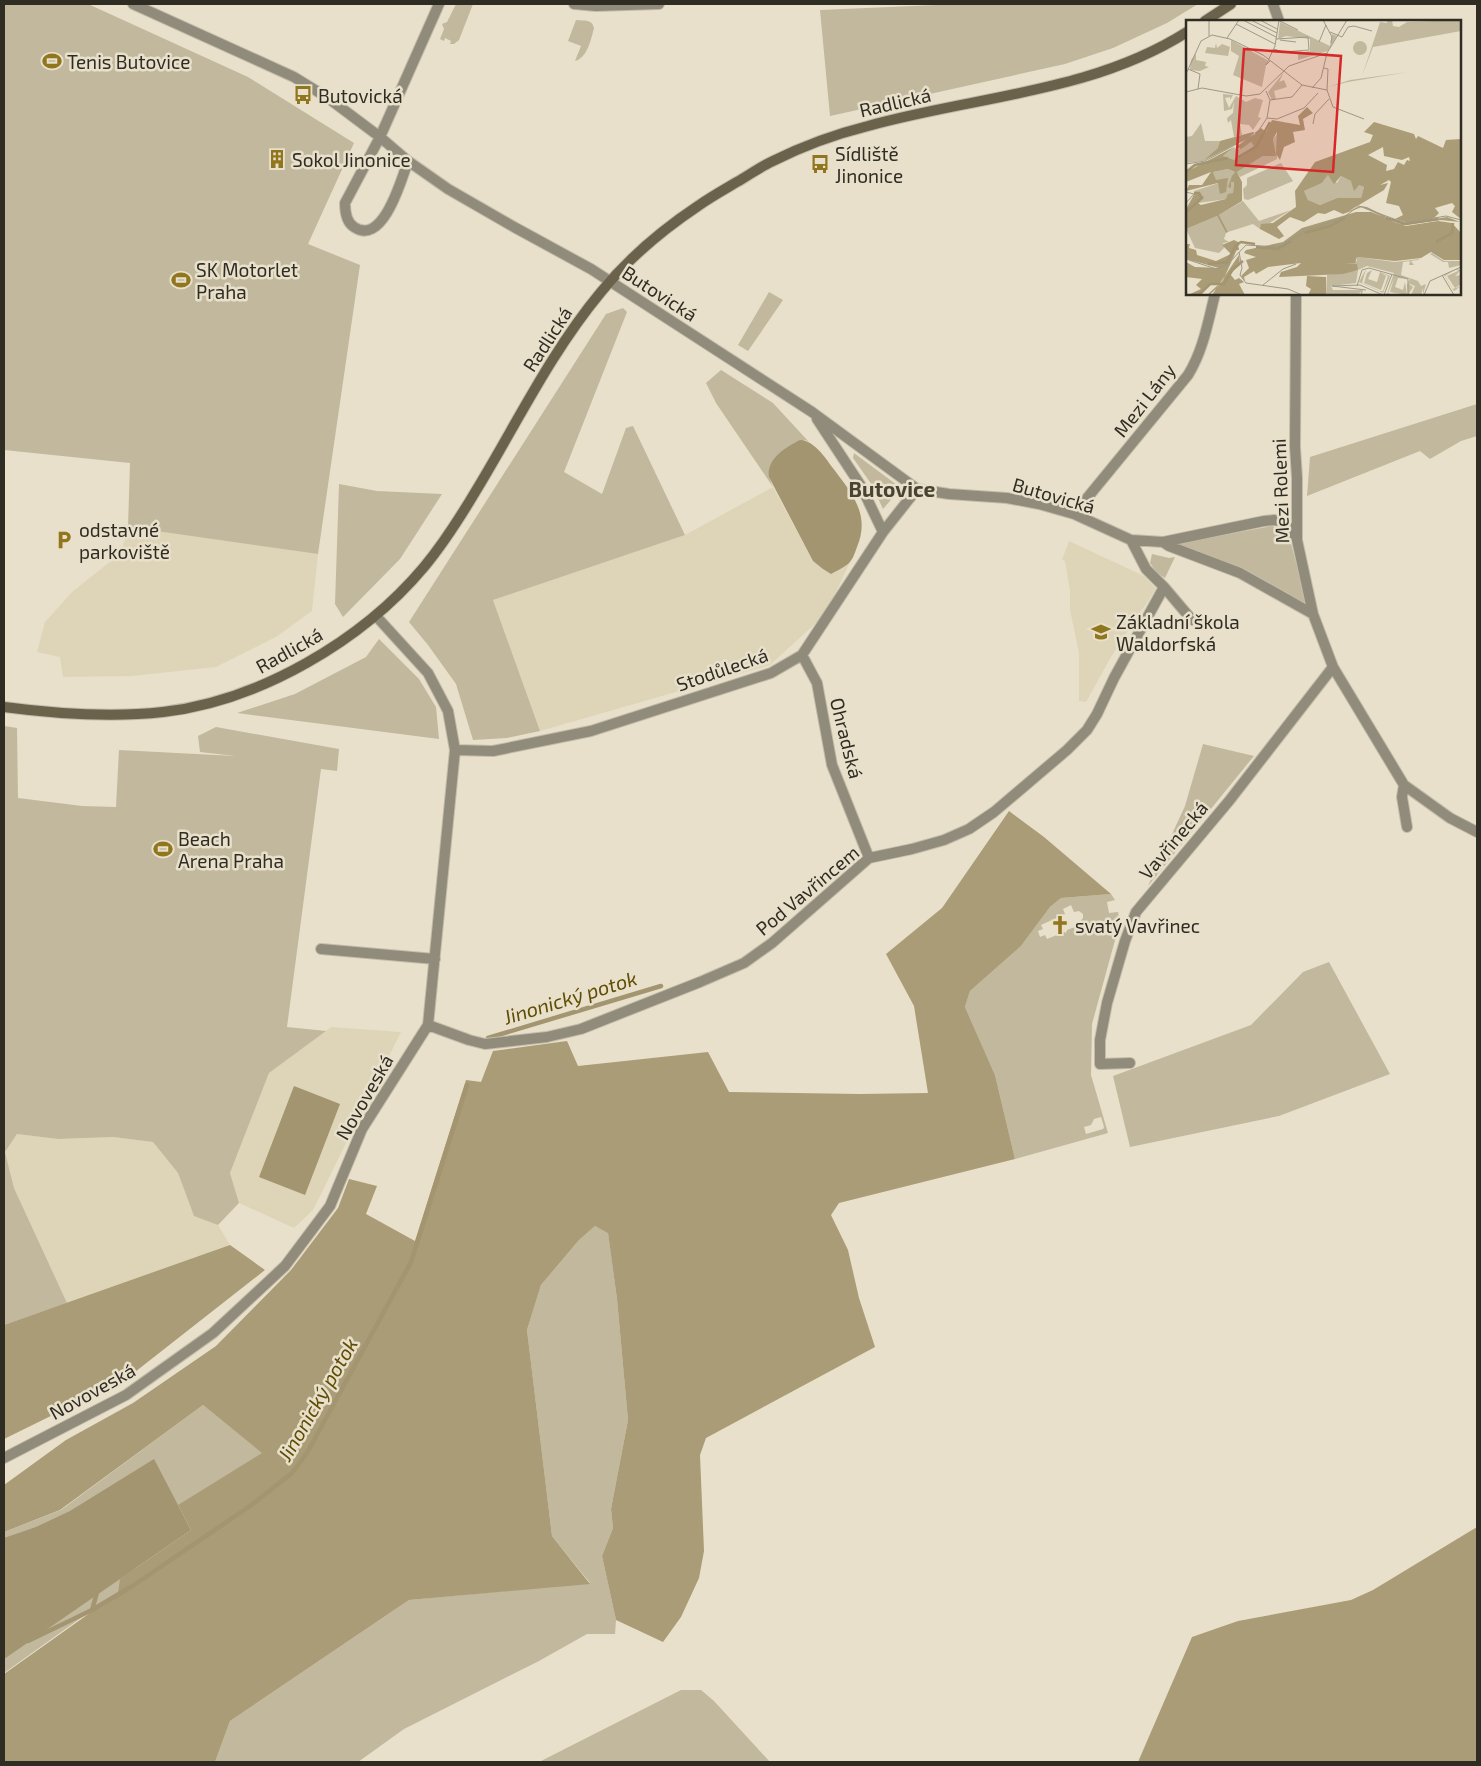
<svg xmlns="http://www.w3.org/2000/svg" width="1481" height="1766" font-family="'Exo 2',sans-serif">
<rect width="100%" height="100%" fill="#e8e0ca"/>
<!-- built -->
<path fill="#ded5b8" d="M773 487 813 561 831 573 850 562 831 603 816 623 770 665 540 731 493 600 685 535Z
M128 527 318 554 312 611 276 637 216 667 132 676 63 677 60 657 37 652 45 622 72 592 121 553Z
M1069 541 1144 576 1156 589 1111 657 1086 702 1079 701V653L1070 610V591L1065 561 1062 560Z
M331 1027 401 1032 313 1210 294 1228 239 1203 230 1173 269 1073Z
M17 1134 58 1139 113 1137 153 1142 178 1173 194 1215 218 1225 230 1245 67 1303 14 1188 5 1152Z"/>
<!-- green -->
<path fill="#c1b89d" fill-rule="evenodd" d="M4 4H88L248 77 354 143 308 244 360 265 318 554 128 527 130 463 4 450Z
M456 4H473L459 40 454 44H450L451 41 445 38 444 41 440 39 444 29 442 24 447 22Z
M960 4H1198L1167 23 1113 48 1065 64 830 116 820 10Z
M576 20C584 21 592 19 594 28 591 40 587 58 575 61L581 46 568 41Z
M769 292 783 300 748 351 738 345Z
M623 308 627 312 564 472 602 494 626 428 633 426 685 535 493 600 540 731 507 738 473 740 456 684 428 645 409 622 606 314Z
M721 370 773 403 809 442 805 440C784 451 760 458 773 487L716 403 706 383Z
M1477 404V436L1461 441 1430 459 1420 451 1307 496 1310 457Z
M854 453 901 488 883 509 872 485 853 458Z
M339 484 377 491 442 494 400 559 343 617 335 604Z
M1272 526C1280 529 1285 533 1290 540L1307 603 1305 604 1174 544Z
M1152 554 1169 558 1175 557 1165 578 1157 573 1150 563Z
M379 639 419 679 436 707 439 739 237 713 295 694 366 657Z
M4 726 17 728 18 798 82 806 116 807 119 750 235 756 200 752 198 736 216 727 339 749 337 771 321 769 287 1027 326 1031 269 1073 230 1173 239 1203 218 1225 194 1216 178 1173 153 1142 113 1137 58 1139 17 1134 5 1152 14 1188 67 1303 4 1325Z
M1203 744 1254 756 1148 886 1185 806Z
M1111 894 1115 900 1107 902 1109 913 1118 912 1120 922 1092 1024 1091 1075 1108 1133 1015 1159 995 1075 965 1007 970 991 1021 946 1050 907 1061 898ZM1071 905 1074 912 1079 911 1083 914V918L1079 923 1080 925 1067 930 1066 933 1064 932 1047 939 1045 935 1040 937 1038 931 1043 929 1041 925 1065 914 1063 909ZM1101 1117 1104 1127 1103 1129 1086 1134 1084 1127 1091 1125 1094 1119Z
M1329 962 1390 1074 1279 1116 1130 1147 1113 1076 1251 1025 1303 972Z
M595 1226 608 1232 617 1299 628 1420 611 1509 613 1528 602 1556 616 1620 615 1634H587L539 1661 404 1729 358 1762H215L230 1721 409 1600 590 1583 552 1536 527 1330 541 1285 579 1240Z
M203 1405 263 1453 179 1505 119 1593 92 1610 4 1673V1532L61 1510Z
M681 1690H701L714 1701 770 1762H539Z"/>
<!-- forest -->
<path fill="#a99c76" d="M1009 811 1044 837 1111 894 1061 898 1050 907 1021 946 970 991 965 1007 995 1075 1015 1159 839 1203 831 1215 848 1250 859 1298 875 1347 706 1438 700 1455 704 1551 699 1578 681 1617 663 1642 616 1620 602 1556 613 1528 611 1509 628 1420 617 1299 608 1233 595 1226 579 1240 541 1285 527 1330 552 1536 590 1584 409 1600 230 1721 215 1762H4V1674L118 1593 120 1579 191 1530 178 1505 262 1453 203 1405 60 1510 4 1532V1485L66 1440 133 1403 216 1346 291 1270 338 1208 349 1179 377 1186 366 1214 415 1241 466 1080 481 1082 493 1051 567 1041 578 1066 708 1052 729 1092 860 1094 928 1093 914 1006 886 954 942 908Z
M230 1245 265 1270 126 1379 4 1439V1325Z
M1477 1527V1762H1138L1192 1637 1238 1621 1351 1600 1373 1590Z"/>
<!-- water -->
<path fill="#a2956f" d="M800 440C813 440 825 457 832 467 851 492 871 514 857 547 855 552 853 560 848 564 843 568 836 571 831 574L823 569 813 561 769 477C766 459 786 447 800 440Z
M294 1086 340 1104 305 1195 259 1177Z
M154 1459 191 1530 4 1659V1538L36 1527 70 1511Z"/>
<g fill="none" stroke-linecap="round" stroke-linejoin="round">
<!-- stream -->
<path stroke="#a2956f" stroke-width="4.5" d="M488 1038 661 986
M92 1610 98 1589
M28 1641 92 1610 134 1585 250 1506 292 1473 307 1453 411 1262 467 1085"/>
<!-- street casing -->
<g stroke="#c3bca9" stroke-width="12">
<path id="street" d="M133 4 294 77 328 98 380 137 408 161 448 189 514 227 591 269 812 412 917 489 949 494 1007 498 1039 504 1074 514 1131 540 1163 542 1264 521 1274 520 1285 522 1297 540
M574 4 596 6 659 4
M1273 4 1279 21
M408 161C402 178 383 247 354 227 346 222 345 212 345 203L380 137 439 4
M1296 294 1295 447 1297 478V540L1313 614 1333 667 1404 785 1450 818 1477 832
M817 419 861 486 883 532
M1074 514 1188 375C1203 351 1208 322 1215 294
M1131 540 1146 569 1164 587 1192 620
M1163 542 1169 546 1240 573 1313 614
M802 655 817 683 832 765 869 858
M455 750 493 751 591 731 771 673 802 655 883 532 917 489
M1404 785 1402 797 1407 827
M321 949 435 959
M428 1025 469 1040 485 1044 547 1037 581 1029 700 982 744 963 772 943 869 858 912 849 944 840 969 829 994 812 1067 750 1087 730 1097 714 1114 678 1164 587
M1130 1063 1100 1064V1040L1107 1003 1125 941 1136 912 1229 801 1333 667
M4 1458 126 1395 213 1333 285 1266 330 1206 362 1129 428 1025 455 750 448 711 428 673 376 616"/>
</g>
<!-- secondary casing -->
<g stroke="#c3bca9" stroke-width="12">
<path id="secondary" d="M1205 21 1231 4
M4 707C57 714 110 718 163 712 259 701 362 641 424 567 444 543 461 516 477 489 517 423 551 352 601 292 628 259 662 230 698 206 712 196 727 188 742 179 752 173 762 166 773 161 803 146 836 134 868 126 975 96 1091 93 1187 32"/>
</g>
<!-- street -->
<use href="#street" stroke="#908b7a" stroke-width="10"/>
<!-- secondary -->
<use href="#secondary" stroke="#6a624a" stroke-width="10"/>
</g>
<!-- icons -->
<defs>
<g id="stadium-bare" transform="scale(1.5)"><path d="M0-5a6.5 5 0 1 0 0 10a6.5 5 0 1 0 0-10ZM-3.5-1.8h7v3.6h-7Z" fill="#90761c" stroke="#e8e0ca" stroke-width="2.5" paint-order="stroke"/></g>
<g id="bus-bare" transform="scale(1.5)"><path d="M-5-6H5V4H4V6H2V4H-2V6H-4V4H-5ZM-3.5-4V0h7V-4ZM-3.5 1.2v1.5H-2V1.2ZM2 1.2v1.5H3.5V1.2Z" fill="#90761c" stroke="#e8e0ca" stroke-width="2.5" paint-order="stroke"/></g>
<g id="building-bare" transform="scale(1.5)"><path d="M-4-6H4V6H1V3H-1V6H-4ZM-2.5-4.3h1.7v1.8h-1.7ZM.8-4.3h1.7v1.8H.8ZM-2.5-1h1.7V.8h-1.7ZM.8-1h1.7V.8H.8Z" fill="#90761c" stroke="#e8e0ca" stroke-width="2.5" paint-order="stroke"/></g>
<g id="parking-bare" transform="scale(1.5)"><path d="M-3.5-5.5H1a3.5 3.5 0 0 1 0 7H-1V5.5H-3.5ZM-1-3.4V-.6H.8a1.4 1.4 0 0 0 0-2.8Z" fill="#90761c" stroke="#e8e0ca" stroke-width="2.5" paint-order="stroke"/></g>
<g id="school-bare" transform="scale(1.5)"><path d="M0-5L7-2L0 1L-7-2ZM-4 1L0 2.5L4 1V4Q0 6-4 4Z" fill="#90761c" stroke="#e8e0ca" stroke-width="2.5" paint-order="stroke"/></g>
<g id="church-bare" transform="scale(1.5)"><path d="M-1.2-6h2.4v3.5h3.3v2.4h-3.3V6h-2.4V-.1h-3.3v-2.4h3.3Z" fill="#90761c" stroke="#e8e0ca" stroke-width="2.5" paint-order="stroke"/></g>
</defs>
<g fill-rule="evenodd">
<use href="#stadium-bare" x="52" y="61"/>
<use href="#bus-bare" x="303" y="95"/>
<use href="#building-bare" x="277" y="159"/>
<use href="#bus-bare" x="820" y="164"/>
<use href="#stadium-bare" x="181" y="280"/>
<use href="#parking-bare" x="64" y="540"/>
<use href="#school-bare" x="1101" y="632"/>
<use href="#stadium-bare" x="163" y="849"/>
<use href="#church-bare" x="1060" y="925"/>
</g>
<g text-anchor="middle" dominant-baseline="central" stroke-width="5" stroke-linejoin="round" paint-order="stroke">
<!-- poi labels -->
<g font-size="19" fill="#2f2c24" stroke="#e8e0ca" text-anchor="start">
<text x="67" y="61">Tenis Butovice</text>
<text x="318" y="95">Butovická</text>
<text x="835" y="153">Sídliště<tspan x="835" dy="22">Jinonice</tspan></text>
<text x="292" y="159">Sokol Jinonice</text>
<text x="196" y="269">SK Motorlet<tspan x="196" dy="22">Praha</tspan></text>
<text x="79" y="529">odstavné<tspan x="79" dy="22">parkoviště</tspan></text>
<text x="1116" y="621">Základní škola<tspan x="1116" dy="22">Waldorfská</tspan></text>
<text x="178" y="838">Beach<tspan x="178" dy="22">Arena Praha</tspan></text>
<text x="1075" y="925">svatý Vavřinec</text>
</g>
<!-- street labels -->
<g font-size="19" fill="#2f2c24" stroke="#e8e0ca">
<text transform="translate(895 102) rotate(-13)">Radlická</text>
<text transform="translate(660 293) rotate(33)">Butovická</text>
<text transform="translate(547 339) rotate(-57)">Radlická</text>
<text transform="translate(1144 400) rotate(-52)">Mezi Lány</text>
<text transform="translate(1280 491) rotate(-92)">Mezi Rolemi</text>
<text transform="translate(1054 495) rotate(16)">Butovická</text>
<text transform="translate(289 650) rotate(-29)">Radlická</text>
<text transform="translate(722 669) rotate(-19)">Stodůlecká</text>
<text transform="translate(847 738) rotate(76)">Ohradská</text>
<text transform="translate(1173 840) rotate(-50)">Vavřinecká</text>
<text transform="translate(807 890) rotate(-40)">Pod Vavřincem</text>
<text transform="translate(364 1097) rotate(-60)">Novoveská</text>
<text transform="translate(92 1391) rotate(-29)">Novoveská</text>
</g>
<!-- water labels -->
<g font-size="20" font-style="italic" fill="#604d05" stroke="#e8e0ca">
<text transform="translate(570 997) rotate(-17)">Jinonický potok</text>
<text transform="translate(317 1399) rotate(-60)">Jinonický potok</text>
</g>
<!-- quarter labels -->
<g font-size="21" font-weight="bold" fill="#494331" stroke="#e8e0ca">
<text x="892" y="488">Butovice</text>
</g>
</g>
<!-- overview -->
<g transform="translate(1186 20)">
<rect width="275" height="275" fill="#e8e0ca"/>
<path d="M201 0H206L207 6 213 7 221 2 275 0V11L187 27 176 56 194 2 201 3ZM94 2 144 26 146 14 151 16 142 31 112 40V33L124 31V19L100 16 92 19ZM45 20 81 40 76 67 47 55 53 36 45 31ZM167 28a7 7 0 1 1 14 0a7 7 0 1 1-14 0ZM30 23 31 28 36 24 44 27 42 36 19 33 21 27 29 28ZM10 34V40L20 42 19 46 23 47 14 51 4 50 5 40ZM98 52 93 62 98 60 101 67 88 71 90 79 86 80 82 72ZM222 52 162 62 142 67 164 60ZM37 74 47 75 44 80V77L39 78 43 88 50 76 60 82 69 78 77 80 72 97 75 98 67 110 63 105 54 104 56 115 48 117 45 100 42 103 41 98 47 93 48 82 46 89 38 91ZM15 103 19 121H34L33 128 17 141 0 143V117L6 116ZM92 113 91 139 54 157 51 152 65 143 77 136 89 135 87 119ZM65 122 69 126 48 141 37 136 48 127 51 130ZM95 143 107 161 62 180 58 179 57 169 61 165V158ZM42 149 49 152 44 162H48L47 173 41 179 12 183 8 171 33 163 41 165 30 161 27 152ZM142 155 151 163 155 156 178 167 175 178H151L134 185 122 180 118 171 136 163ZM57 181 73 201 105 190 74 209 67 204 42 212 33 195ZM31 196 40 213 38 219 43 222 37 223 38 228 33 233 9 228 0 209ZM246 233 258 241H275V245L263 248 262 242H257L244 234 232 240 233 244 232 240 225 241 228 245H223L224 241 217 242 215 255 232 261 235 266 240 264 237 275V268L235 275H225L229 266 222 263 227 267 222 275 221 265 224 259 212 258 209 267 217 270 219 262 221 275 204 272 208 258 202 273 206 275 201 274 208 253 181 246 172 250 170 263 145 266 147 270H177L176 275 174 272 173 275H140L141 255 172 250 158 243 171 241V237L209 242 234 239ZM180 249 176 263 194 271H197L202 256 195 253 200 256 195 270 178 263 181 253 186 250 182 259 191 262 194 252 204 256 197 273 173 262ZM270 249 259 256 267 269 275 266 268 271 258 255 270 249 275 250 269 256 275 255V264L269 268 261 256 272 251Z" fill="#c1b89d"/>
<path d="M121 87 127 93 117 99 119 110 107 112 109 122 98 127 94 140 90 134 91 112 87 119 90 136H77L51 152 56 162V181L33 195 42 212 40 213 31 196 0 209V189L9 173 18 177 12 183 15 185 40 179 42 174 47 173 48 162H45V168L42 167 46 156 49 152 42 149 27 152 30 160 42 158 40 172 34 174 32 163 0 171 3 165H16L25 152 0 162V152L48 127 37 136 48 140 68 126 65 122 55 129 50 127 75 108 80 112 86 100 114 105 112 96ZM188 102 228 114 230 119 232 116 257 128 260 120 275 119V199L266 192 269 186 266 183 249 188 253 193 248 198 222 203 209 199 217 195 213 186 200 183 205 162 203 160 194 165 202 163 198 170 163 191 175 186 181 187 207 200 219 204 261 197 274 202 255 200 218 205 208 202 176 187 157 194 148 190 139 194 132 193 118 202 104 197 91 207 98 216 93 219 74 209 75 204 87 203 110 187 109 171 129 142 184 122 187 115 178 112ZM197 127 198 136 216 140 223 137 224 141 221 140 218 145 212 142 208 149 200 151 201 145 182 135ZM142 155 148 164 155 156 165 161 168 171 173 165 178 167 175 178H151L134 185 122 180 118 171 136 163ZM67 112 70 114 17 141 32 128 34 121ZM170 192H185L220 206 252 201 266 203 275 213V240H258L245 232 235 238 209 241 171 237 169 243H158L171 244 172 250 157 254 93 257 95 252 111 247 115 243 82 247 70 254 68 251 58 257 59 261 55 256 63 248 60 240 70 237 58 233 60 230 97 222 116 208ZM48 220 54 223 37 260 30 269 23 275H21L32 265 26 264 13 275H2L15 269 10 265 16 259 0 257V242L9 247 33 248 0 239V224H4L3 228 10 230 11 235 30 241 45 234 36 225ZM53 235 54 245 44 254 49 260 53 258 58 262 53 264 59 275H26ZM121 256 140 257V275H122L125 269 120 266Z" fill="#a99c76" fill-rule="evenodd"/>
<path fill="none" stroke="#a2956f" stroke-width="2.5" d="M52 137 70 127 84 102M0 152 9 145 42 138M0 192 16 178 13 173H8M200 198 220 204 252 199M119 213 144 206 159 198M250 222 266 213 267 203M70 227 92 229 105 221M52 230 50 225 55 222 69 224M22 244 41 242 50 225M13 275 24 264H38L47 249 57 241"/>
<path fill="none" stroke="#9e9888" stroke-width="1" d="M57 0 90 17M65 0 91 13M74 0 91 9M92 0 112 10M137 0 146 17 145 23M50 4 89 24M144 12 156 17 162 7 168 6 186 11M23 16V0M41 18 53 0M94 20 110 22M133 22 140 5M88 29 97 32 123 30 122 17 90 19M84 41 80 45 89 26 93 0M138 48 142 49 141 70 147 87 178 99M2 49 14 54 12 69M0 54 15 21 26 15 44 19 77 35 116 65 141 70M126 68 135 58 141 33M0 72 16 68 60 76 74 74 103 46 141 33 161 0M84 80 106 77 116 65M81 98 91 99 118 88 132 73M127 104 129 94 143 79M0 144 19 141 71 113 81 98 84 80 80 71M0 172 8 174 0 183M53 232 56 248 54 255 60 263 102 269 116 275M0 239 30 249 42 244 60 225 92 227 126 208 155 199 173 186 219 203 260 196 275 200M256 255 268 275M77 265 97 249 110 244M171 266 176 250 183 248 222 259V275M180 270 146 266 174 265 197 275M198 275 206 254M238 275 244 261 275 247"/>
<path fill="#d62828" fill-opacity="0.15" stroke="#d62828" stroke-width="2.5" d="M58 29 155 36 147 152 50 145Z"/>
<rect width="275" height="275" fill="none" stroke="#2f2c24" stroke-width="2.5"/>
</g>
<!-- border -->
<rect width="1481" height="1766" fill="none" stroke="#2f2c24" stroke-width="10"/>
</svg>
